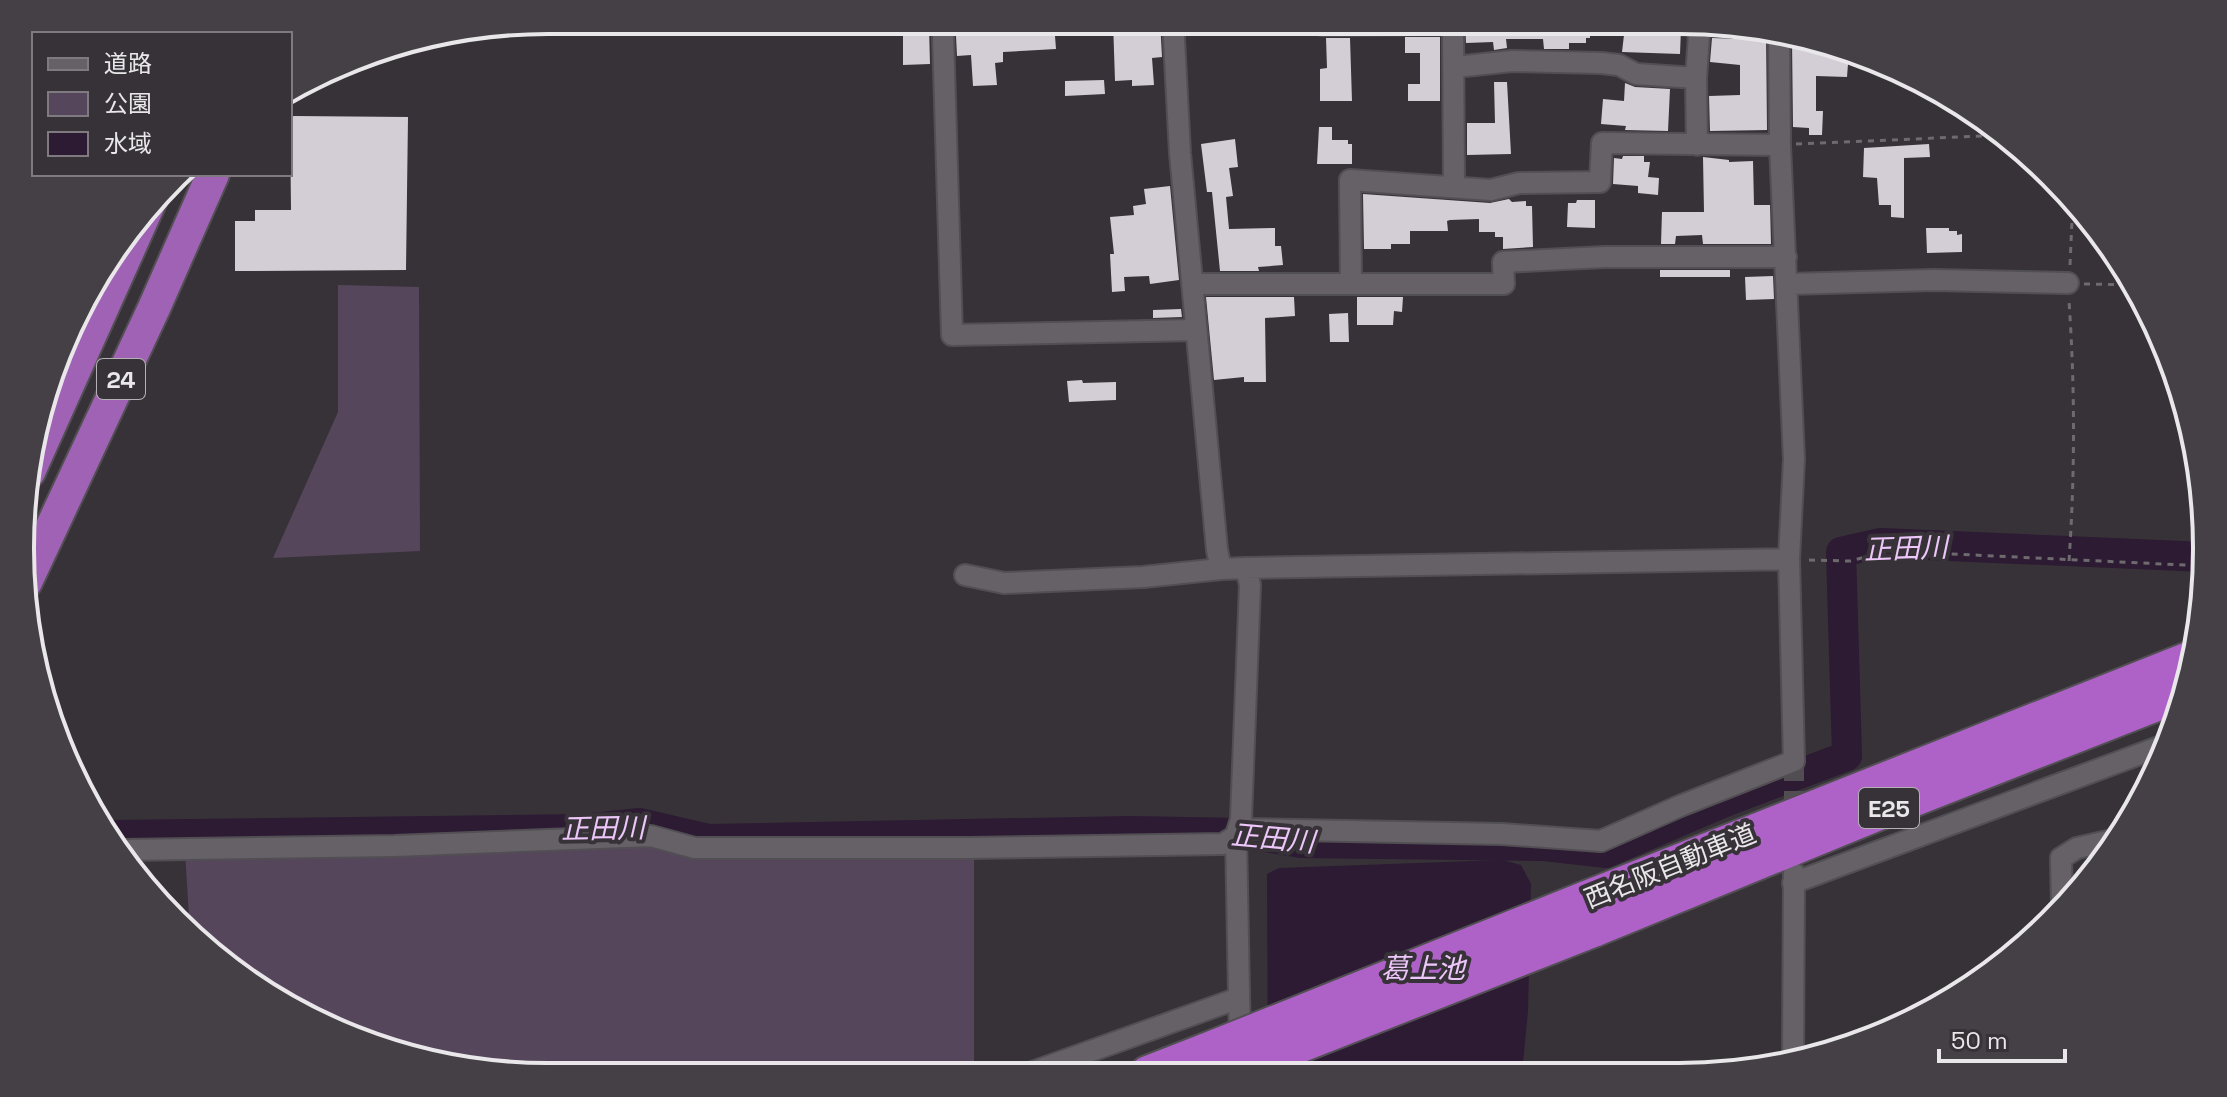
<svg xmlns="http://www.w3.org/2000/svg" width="2227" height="1097" font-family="'Space Grotesk','Noto Sans JP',sans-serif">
<rect width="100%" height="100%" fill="#363237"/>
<!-- green -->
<path fill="#56465c" d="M338 285 419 287 420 551 273 558 338 412Z
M621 839 974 855V1075L514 1076 412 1059 315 1023 190 933 185 851Z"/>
<!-- water -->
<path fill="#2d1a33" d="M1502 860 1521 865 1531 884 1528 1011 1522 1073 1268 1074 1267 874 1279 868Z"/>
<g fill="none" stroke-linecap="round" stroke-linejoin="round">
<!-- river -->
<path stroke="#2d1a33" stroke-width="30" d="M112 835 584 829 640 823 709 839 1129 831 1241 833 1301 843 1545 846 1606 853 1725 802 1847 756 1841 552 1881 543 2205 557"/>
</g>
<!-- building -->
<path fill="#d3ced5" d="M1036 21V24L1054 23 1056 49 1003 52V62L995 63 997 85 973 86 971 55 957 56 956 36 970 33V24Z
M1113 21H1160L1162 57 1152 58 1154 85 1132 86V80L1115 81Z
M1465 21H1633V26L1681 28 1680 54 1622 52 1624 35 1590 34V38H1586V43H1569V49H1544L1543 39H1506L1507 48 1494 50 1493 42 1466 43Z
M903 26H929L930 64 903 65Z
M1747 30 1766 32 1767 130 1710 131 1709 96 1740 95V65L1710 62 1712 38 1740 39V34L1746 35Z
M1405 37H1440V101H1408V84H1420V53H1405Z
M1326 38H1350L1352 101H1320V69L1327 68Z
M1792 39 1828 43 1849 51 1847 77 1816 76V111H1823L1822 135H1809V128L1793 127Z
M1104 80 1105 94 1065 96V81Z
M1494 82H1507L1511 154 1467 155V123H1495Z
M1625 83 1635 87 1670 89 1668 131 1625 130 1626 126 1601 124 1603 99 1624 101Z
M294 116 408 117 406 270 235 271V221H255V210H291L290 117Z
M1319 127H1332V140H1348V144H1352V164H1317Z
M1235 139 1238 167 1229 168 1233 196 1226 197 1229 229 1275 228V246H1281L1283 265 1258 267 1259 271H1220L1212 192H1207L1201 144Z
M1929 144 1930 157 1904 158V218L1891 217V205H1879L1877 178 1863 177 1864 148Z
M1623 156H1644V162H1650L1648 177 1659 178 1658 195 1638 193V186L1613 184 1614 158 1622 159Z
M1703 157 1729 160V162L1753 161 1754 205H1770L1771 244H1703L1702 235 1676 236 1675 244H1661L1662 212H1704Z
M1170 186 1179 280 1150 284 1149 276 1124 277 1125 291 1112 292 1110 254H1114L1110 217 1134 215 1133 206 1146 204 1144 189Z
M1363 194 1490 203 1509 199 1512 202 1526 201V206H1532L1533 247 1503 249V237H1495V232H1479V219L1450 220 1447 221 1448 231H1410V244H1391V249H1364Z
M1577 200H1595V228L1567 227 1568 203H1576Z
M1926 228H1949V231H1957V235L1962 234V252L1927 253Z
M1660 270H1730V277H1660Z
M1773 276 1774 299 1746 300 1745 277Z
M1206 297H1294L1295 316 1265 318 1266 382H1244V377L1214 380Z
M1357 297H1403L1402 312 1394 311 1393 325H1357Z
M1181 309 1182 317 1153 318V310Z
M1348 313 1349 342H1330L1329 314Z
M1082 380 1083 383 1116 382V400L1069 402 1067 381Z"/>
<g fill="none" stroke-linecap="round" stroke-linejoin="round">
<!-- minor-tunnel -->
<path stroke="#514d52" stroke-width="20" stroke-dasharray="20 10" stroke-linecap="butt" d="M1794 761V825"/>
<!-- minor casing -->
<g stroke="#524f54" stroke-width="24">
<path id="minor" d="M946 20 943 35 952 335 1196 330
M1173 21 1180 153 1217 550 1221 569 1246 568 1250 585 1241 819 1236 835 1240 1046
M1302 21 1323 25 1453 24 1454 187
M1455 67 1512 61 1601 63 1619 65 1636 74 1696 78
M1697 145 1696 78 1700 21
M1193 284H1504L1503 262 1604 257H1786
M1351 284 1350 180 1491 190 1519 183 1600 182 1602 143 1780 145
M1788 284 1934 280 2068 283
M1246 568 1789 559
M965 575 1004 583 1143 577 1221 569
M123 850 394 846 651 836 695 848H968L1223 844 1247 829 1502 834 1601 841 1680 806 1794 761 1789 559 1794 459 1780 145 1779 32
M1793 883 2167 744
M2062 906 2061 858 2077 848 2117 839
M1793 1060 1794 873
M1024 1075 1239 998"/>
</g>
<!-- trunk casing -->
<g stroke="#524f54" stroke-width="36">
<path id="trunk" d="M29 472 150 202
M26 582 154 308 213 174"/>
</g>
<!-- motorway casing -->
<g stroke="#524f54" stroke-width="40">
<path id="motorway" d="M1584 900 2194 658
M1593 929 1881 811 2187 691
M1148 1074 1207 1051"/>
</g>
<!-- path -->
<path stroke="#6e6b6f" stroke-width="3" stroke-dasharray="6 6" stroke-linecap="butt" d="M1796 144 2007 135
M2070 265 2073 197
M2084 284 2137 285
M1809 560 1850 561 1889 551 2205 566
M2069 561C2075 473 2075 388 2069 301"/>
<!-- minor -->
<use href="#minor" stroke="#666167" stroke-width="20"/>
<!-- trunk -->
<use href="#trunk" stroke="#a062b4" stroke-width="32"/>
<!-- motorway -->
<use href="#motorway" stroke="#ae62c7" stroke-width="36"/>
<!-- motorway-bridge casing -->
<g stroke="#524f54" stroke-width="40" stroke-linecap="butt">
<path id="motorway-bridge" d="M1207 1051 1584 900
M1225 1074 1593 929"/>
</g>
<!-- motorway-bridge -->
<use href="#motorway-bridge" stroke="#ae62c7" stroke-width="36"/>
</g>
<g text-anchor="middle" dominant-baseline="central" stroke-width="8" stroke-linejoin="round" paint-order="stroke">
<!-- shield labels -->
<g fill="#363237" stroke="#b3b1b4" stroke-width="2">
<rect x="97" y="359" width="48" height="40" rx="6"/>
<rect x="1859" y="788" width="60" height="40" rx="6"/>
</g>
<g font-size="24" font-weight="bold" fill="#e9e7ea">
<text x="121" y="379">24</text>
<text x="1889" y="808">E25</text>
</g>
<!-- street labels -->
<g font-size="26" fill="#e9e7ea" stroke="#363237">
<text transform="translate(1670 866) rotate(-22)">西名阪自動車道</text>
</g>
<!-- water labels -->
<g font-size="28" font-style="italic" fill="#edc6fa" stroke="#363237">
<text transform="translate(1906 548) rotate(-2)">正田川</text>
<text transform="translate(603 828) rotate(-1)">正田川</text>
<text transform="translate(1273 838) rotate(5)">正田川</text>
<text x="1423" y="968">葛上池</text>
</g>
</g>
<!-- crop -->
<path d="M0 0H2227V1097H0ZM548 34H1679A514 514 0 0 1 2193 548V549A514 514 0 0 1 1679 1063H548A514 514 0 0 1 34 549V548A514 514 0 0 1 548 34Z" fill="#444045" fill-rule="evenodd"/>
<path fill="none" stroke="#e9e7ea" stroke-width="4" d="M548 34H1679A514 514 0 0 1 2193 548V549A514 514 0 0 1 1679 1063H548A514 514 0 0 1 34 549V548A514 514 0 0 1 548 34Z"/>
<!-- legend -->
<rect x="32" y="32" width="260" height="144" fill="#363237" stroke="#7e7a7f" stroke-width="2"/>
<rect x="48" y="58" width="40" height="12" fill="#666167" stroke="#7e7a7f" stroke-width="2"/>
<text x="104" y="72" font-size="24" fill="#e9e7ea">道路</text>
<rect x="48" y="92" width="40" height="24" fill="#56465c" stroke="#7e7a7f" stroke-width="2"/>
<text x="104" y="112" font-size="24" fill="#e9e7ea">公園</text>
<rect x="48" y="132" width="40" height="24" fill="#2d1a33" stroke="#7e7a7f" stroke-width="2"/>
<text x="104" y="152" font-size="24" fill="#e9e7ea">水域</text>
<!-- scale -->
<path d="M1939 1049v12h126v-12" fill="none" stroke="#e9e7ea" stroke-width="4"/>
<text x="1951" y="1049" font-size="24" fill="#e9e7ea" stroke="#363237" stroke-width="6" paint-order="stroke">50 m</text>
</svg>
